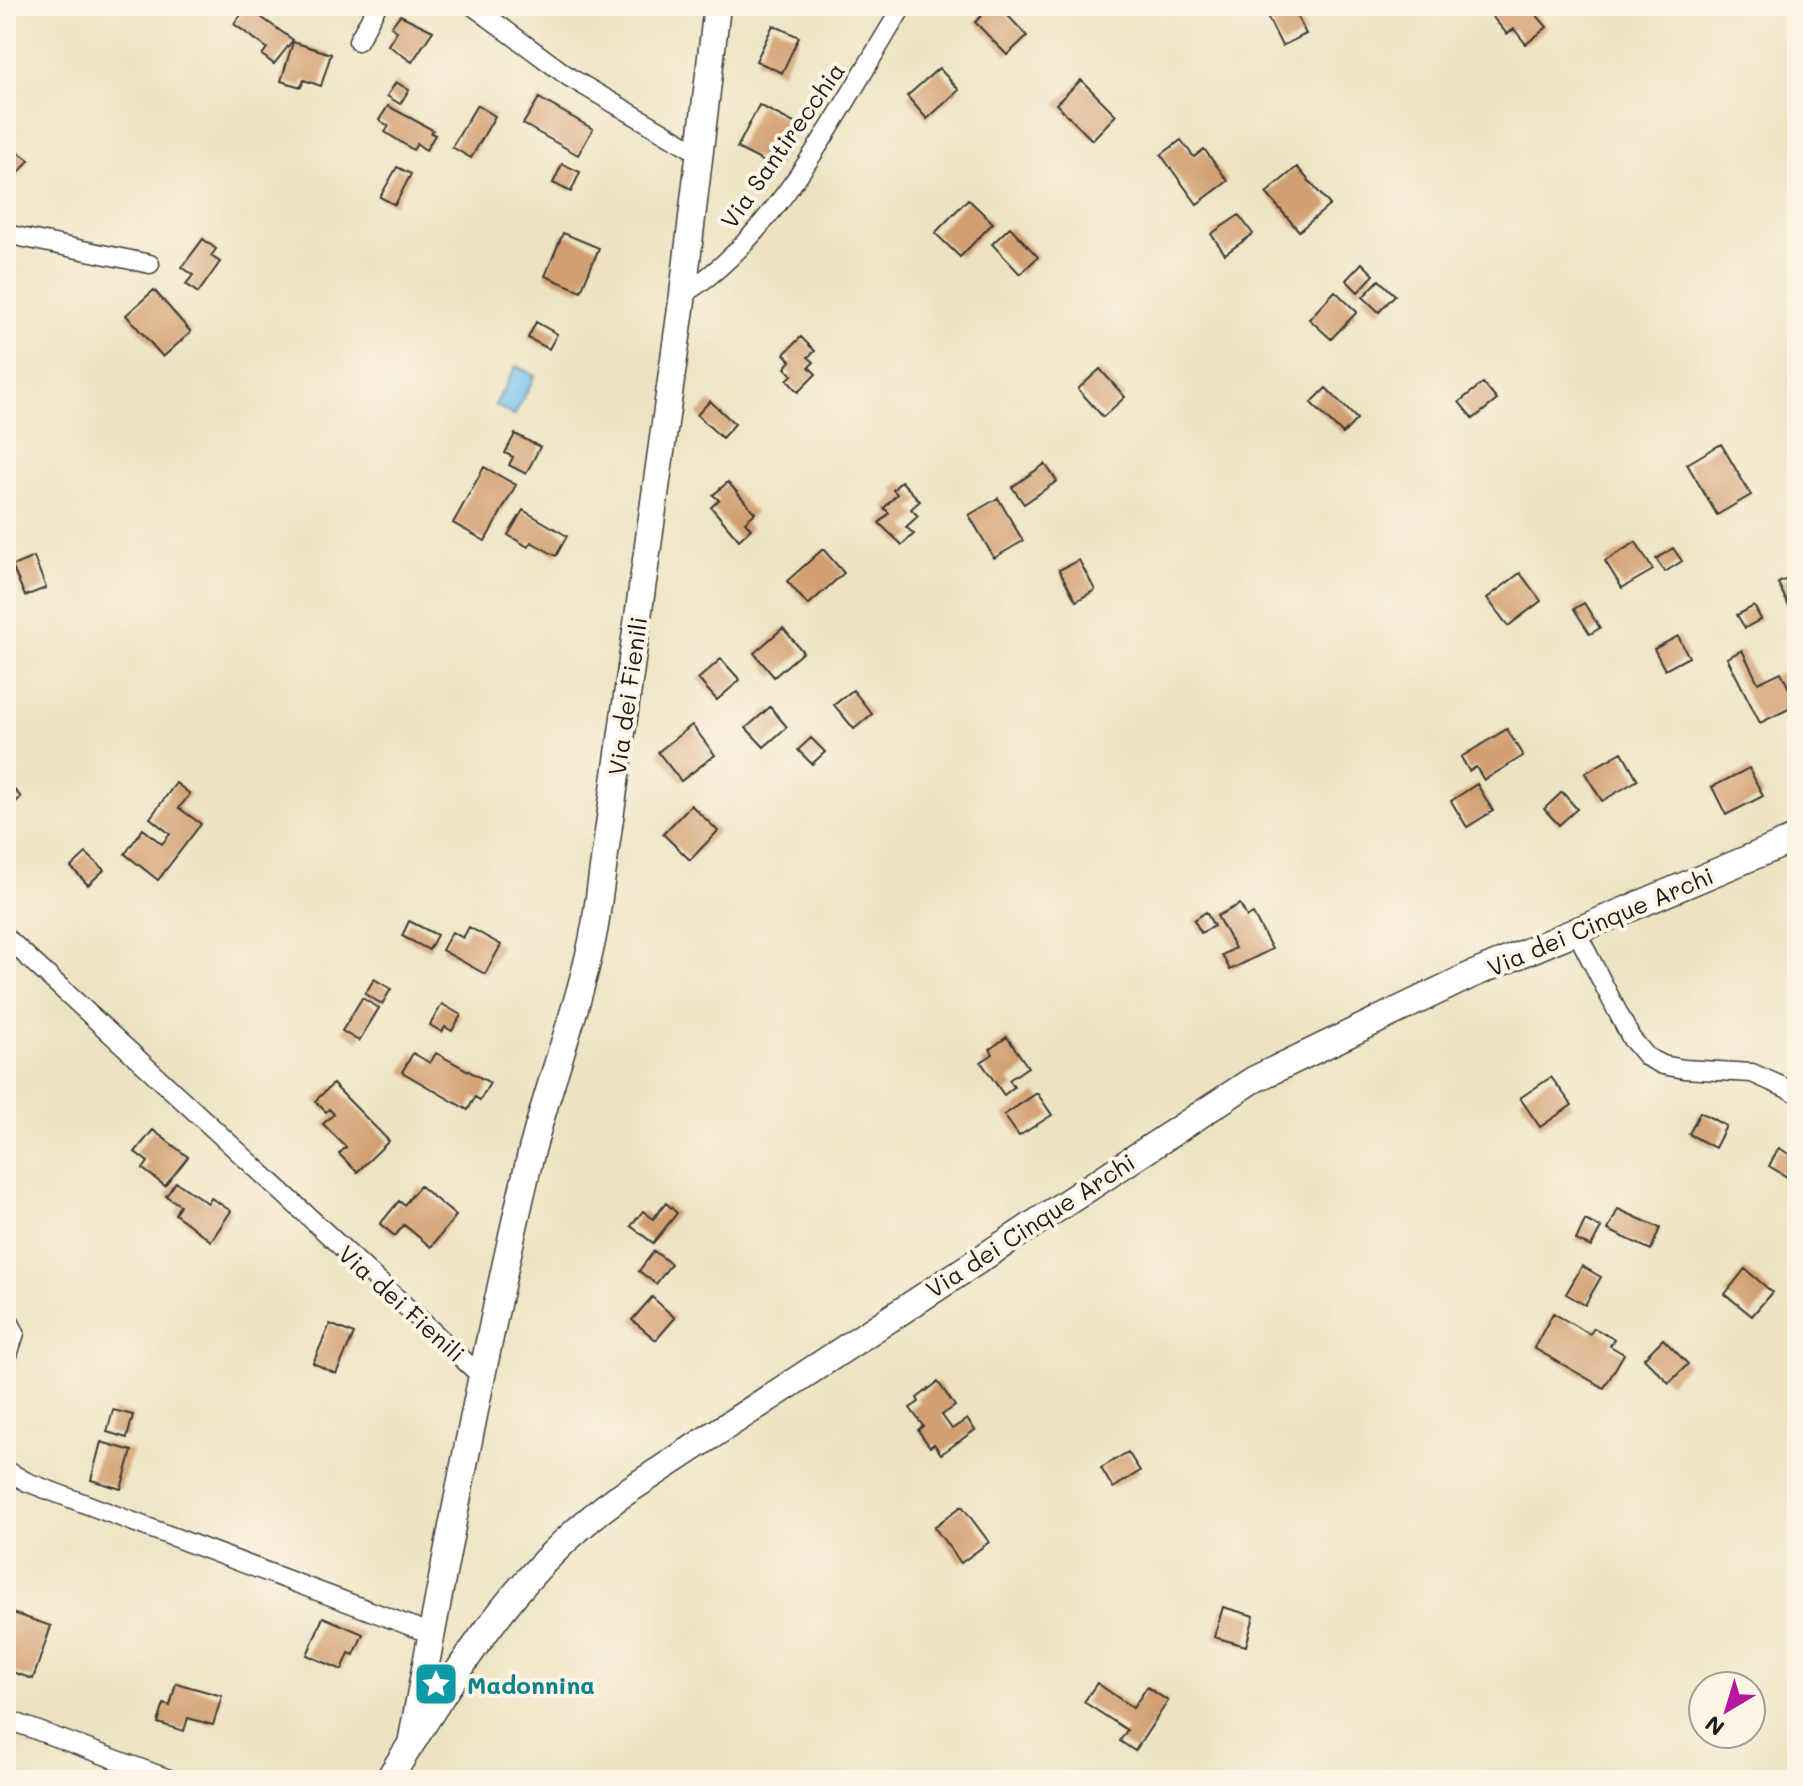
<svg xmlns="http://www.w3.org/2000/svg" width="1803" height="1786" font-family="Mali,sans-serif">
<rect width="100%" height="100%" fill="#fcf5e5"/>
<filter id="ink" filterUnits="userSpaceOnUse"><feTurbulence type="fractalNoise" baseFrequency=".0125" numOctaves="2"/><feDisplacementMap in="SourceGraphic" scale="16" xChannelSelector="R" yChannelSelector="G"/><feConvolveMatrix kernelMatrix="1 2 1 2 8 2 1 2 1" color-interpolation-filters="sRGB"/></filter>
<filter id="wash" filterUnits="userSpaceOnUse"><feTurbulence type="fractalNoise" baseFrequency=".006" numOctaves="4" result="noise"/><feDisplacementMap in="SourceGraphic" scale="32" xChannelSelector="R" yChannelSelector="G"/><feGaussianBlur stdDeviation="1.8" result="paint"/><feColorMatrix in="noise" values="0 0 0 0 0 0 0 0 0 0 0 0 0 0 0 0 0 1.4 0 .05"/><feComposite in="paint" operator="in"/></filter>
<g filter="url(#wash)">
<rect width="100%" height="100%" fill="#ede3c2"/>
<!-- water -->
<path fill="#71c2ed" stroke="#466f84" stroke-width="2" d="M516 366 535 376 514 416 495 405Z"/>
<g id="blocks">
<!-- building -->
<path fill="#d29f71" d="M574 6H606L598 19Z
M992 6H999L1027 36 1007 55 975 22Z
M1262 6H1292L1306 34 1282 46Z
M1500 6H1529L1547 27 1526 44 1514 29 1507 34 1490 14Z
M247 7 293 40 274 64 262 55 267 48 234 24Z
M400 15 433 31 412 62 388 45 397 31 391 27Z
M773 25 799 37 782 73 756 61Z
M293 42 331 54 321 86 304 80 301 87 281 81Z
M939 68 959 90 927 119 907 96Z
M1081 80 1116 115 1092 140 1056 104Z
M396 82 409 90 400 104 387 96Z
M539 98 593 129 578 155 523 124Z
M477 105 495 116 471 158 452 147Z
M759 105 798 125 776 168 737 148Z
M388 106 433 130 431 133 435 135 426 150 417 144 413 150 385 132 389 126 379 120Z
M1181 140 1194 157 1204 149 1228 181 1197 204 1161 155Z
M6 143 29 160 8 187 6 186Z
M562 164 580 172 571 192 553 183Z
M397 167 411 174 395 205 380 197Z
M1297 167 1330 205 1299 231 1266 193Z
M968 199 993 223 960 257 935 233Z
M1239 215 1253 234 1225 254 1211 234Z
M1010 227 1038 257 1020 274 992 244Z
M563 233 599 248 581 291 545 276Z
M203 239 216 249 211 256 220 262 198 293 186 284 193 275 182 267Z
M1362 263 1374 275 1358 292 1346 280Z
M1379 280 1395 295 1379 312 1363 297Z
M154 290 191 332 163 357 126 315Z
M1335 291 1357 312 1331 339 1309 319Z
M536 322 557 334 549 349 528 338Z
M801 337 815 351 808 357 814 362 809 367 816 374 798 392 787 380 792 375 785 368 791 361 784 354Z
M1100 369 1125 397 1103 417 1078 389Z
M1483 383 1497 400 1473 419 1459 402Z
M1326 388 1357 419 1343 434 1311 403Z
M710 401 735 424 722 438 697 415Z
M515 434 540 447 526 474 509 465 513 457 505 453Z
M1721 444 1751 495 1717 515 1687 464Z
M1045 464 1057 481 1024 504 1012 487Z
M484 467 516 485 485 541 453 523Z
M901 481 920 501 911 509 918 516 906 527 914 534 902 545 879 523 889 513 884 508 897 494 893 490Z
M728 482 755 513 745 522 751 529 739 540 711 507 719 500 713 495Z
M998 498 1023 541 994 558 969 515Z
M523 510 567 536 556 556 531 542 528 547 508 535Z
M1636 542 1653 570 1622 588 1605 561Z
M1673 548 1682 561 1665 572 1656 559Z
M823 549 844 573 808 605 787 581Z
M34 557 46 588 25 596 12 566Z
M1079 560 1095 590 1076 601 1059 570Z
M1520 573 1541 601 1508 626 1487 598Z
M1797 575V614L1793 615 1778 583Z
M1584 603 1600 628 1590 634 1574 609Z
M1754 606 1761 619 1745 628 1737 615Z
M783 628 803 652 774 677 754 653Z
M1678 636 1689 657 1665 670 1654 649Z
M1742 650 1758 683 1781 672 1797 705 1760 723 1727 658Z
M721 659 740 680 717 700 698 679Z
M853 690 872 714 854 729 834 705Z
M770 707 787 727 764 747 746 728Z
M692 725 715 755 681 781 658 752Z
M1507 729 1523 756 1484 780 1476 767 1469 771 1461 757Z
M811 738 825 752 812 764 798 750Z
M1622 752 1638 780 1602 801 1585 773Z
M1749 768 1763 796 1726 815 1712 787Z
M6 781 21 797 6 812Z
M176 783 190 794 179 808 201 824 158 880 125 854 143 829 162 844 170 834 150 818Z
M1477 784 1493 811 1467 827 1451 801Z
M1562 792 1577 809 1559 825 1544 809Z
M691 805 718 831 690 860 663 834Z
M86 853 104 870 88 885 71 867Z
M1240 904 1247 917 1253 914 1272 949 1230 970 1222 955 1235 948 1217 916Z
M1206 912 1214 926 1201 933 1194 920Z
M409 921 437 935 429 950 402 936Z
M469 927 501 945 485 974 442 950 452 932 463 938Z
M374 979 391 989 382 1004 365 994Z
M362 998 379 1008 359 1041 342 1031Z
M442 1004 461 1015 452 1031 445 1027 442 1032 430 1025Z
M1007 1037 1028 1067 1009 1080 1014 1087 1004 1095 981 1062 993 1054 990 1049Z
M413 1053 430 1063 436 1053 490 1083 480 1100 475 1097 468 1110 402 1072Z
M1551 1077 1572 1105 1540 1127 1520 1098Z
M333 1084 389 1141 357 1172 339 1154 346 1147 323 1124 334 1114 329 1109 326 1112 315 1101Z
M1037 1093 1052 1115 1019 1136 1004 1115Z
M1700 1112 1726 1126 1715 1148 1689 1134Z
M153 1130 188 1157 165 1186 143 1169 148 1162 135 1152Z
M1779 1148 1797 1159V1183L1769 1166Z
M176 1182 208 1203 211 1198 231 1211 211 1241 175 1214 180 1205 166 1196Z
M420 1186 456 1216 431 1247 404 1225 395 1236 380 1224 399 1201 404 1205Z
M666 1203 677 1213 653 1243 631 1226 643 1211 653 1219Z
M1618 1209 1660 1228 1651 1250 1608 1230Z
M1585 1220 1601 1228 1591 1247 1576 1240Z
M654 1251 671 1264 656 1284 639 1271Z
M1582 1266 1601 1277 1585 1305 1566 1294Z
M1745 1269 1772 1292 1752 1316 1725 1294Z
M652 1297 675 1318 656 1340 632 1320Z
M1553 1313 1590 1334 1594 1328 1614 1339 1610 1346 1624 1354 1604 1388 1534 1348Z
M330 1324 354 1334 336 1374 313 1363Z
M1663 1339 1688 1364 1669 1383 1644 1358Z
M938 1382 955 1406 942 1415 952 1429 967 1419 975 1430 941 1454 934 1444 930 1447 918 1430 923 1426 910 1408 919 1402 917 1398Z
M113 1410 133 1415 127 1438 107 1432Z
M101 1442 132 1451 121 1489 91 1480Z
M1128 1452 1140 1471 1113 1488 1101 1468Z
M962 1506 989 1542 961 1563 934 1527Z
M1223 1607 1254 1616 1246 1646 1214 1637Z
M10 1612 51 1626 33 1679 6 1670 9 1648 6 1647V1624Z
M323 1617 363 1634 354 1655 349 1653 342 1670 307 1655Z
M176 1683 222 1696 213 1725 188 1718 184 1731 158 1723 164 1704 170 1706Z
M1097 1683 1133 1708 1147 1687 1168 1701 1135 1751 1120 1741 1127 1730 1084 1702Z"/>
</g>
</g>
<g filter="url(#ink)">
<use href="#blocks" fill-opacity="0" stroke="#3b3a35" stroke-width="2"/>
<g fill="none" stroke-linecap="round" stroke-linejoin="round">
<!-- street casing -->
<g stroke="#3b3a35" stroke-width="21">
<path id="street" d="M473 6 569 77 699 153
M358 41 377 6
M6 234 150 264
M683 294C776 239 846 97 903 6
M1576 931 1631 1038 1647 1057 1663 1065 1684 1069 1752 1073 1797 1093
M6 937 481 1376
M6 1315 15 1333 6 1361
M6 1470 27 1482 432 1634
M6 1719 172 1780"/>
</g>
<!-- secondary casing -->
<g stroke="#3b3a35" stroke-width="29">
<path id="secondary" d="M411 1744C447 1551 483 1357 528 1166 547 1085 580 1008 595 926L683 294 717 6
M388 1780C457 1673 511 1575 617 1498L1253 1080 1469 976 1797 838"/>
</g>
<!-- street -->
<use href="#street" stroke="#fff" stroke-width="18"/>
<!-- secondary -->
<use href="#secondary" stroke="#fff" stroke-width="26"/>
</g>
</g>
<!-- icons -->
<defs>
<g id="sight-square" transform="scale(2.3)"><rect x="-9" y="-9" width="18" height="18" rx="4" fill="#0f9aa8" stroke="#fcf5e5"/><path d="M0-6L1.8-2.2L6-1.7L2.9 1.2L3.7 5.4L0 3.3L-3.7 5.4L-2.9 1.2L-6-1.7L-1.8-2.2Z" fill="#fff"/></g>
</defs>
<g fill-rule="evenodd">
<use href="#sight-square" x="436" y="1684"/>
</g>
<g text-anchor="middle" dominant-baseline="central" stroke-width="8" stroke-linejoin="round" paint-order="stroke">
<!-- street labels -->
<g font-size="24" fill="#1c1c1c" stroke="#fcf5e5">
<text transform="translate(782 145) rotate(-55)">Via Santirecchia</text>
<text transform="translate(627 696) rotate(-82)">Via dei Fienili</text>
<text transform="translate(1600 921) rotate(-23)">Via dei Cinque Archi</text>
<text transform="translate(1030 1225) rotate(-33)">Via dei Cinque Archi</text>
<text transform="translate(402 1303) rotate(42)">Via dei Fienili</text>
</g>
<!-- culture labels -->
<g font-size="24" font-weight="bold" fill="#0d838f" stroke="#fcf5e5" text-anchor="start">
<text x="467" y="1684">Madonnina</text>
</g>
</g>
<!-- margin -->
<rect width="1803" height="1786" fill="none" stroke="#fcf5e5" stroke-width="32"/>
<!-- north arrow -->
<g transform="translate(1727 1710) rotate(218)"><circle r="38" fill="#fcf5e5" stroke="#a29e95" stroke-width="2"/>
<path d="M0-6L14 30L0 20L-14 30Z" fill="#b5179e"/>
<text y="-12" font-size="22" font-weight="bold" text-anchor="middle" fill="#1c1c1c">N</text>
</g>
</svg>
